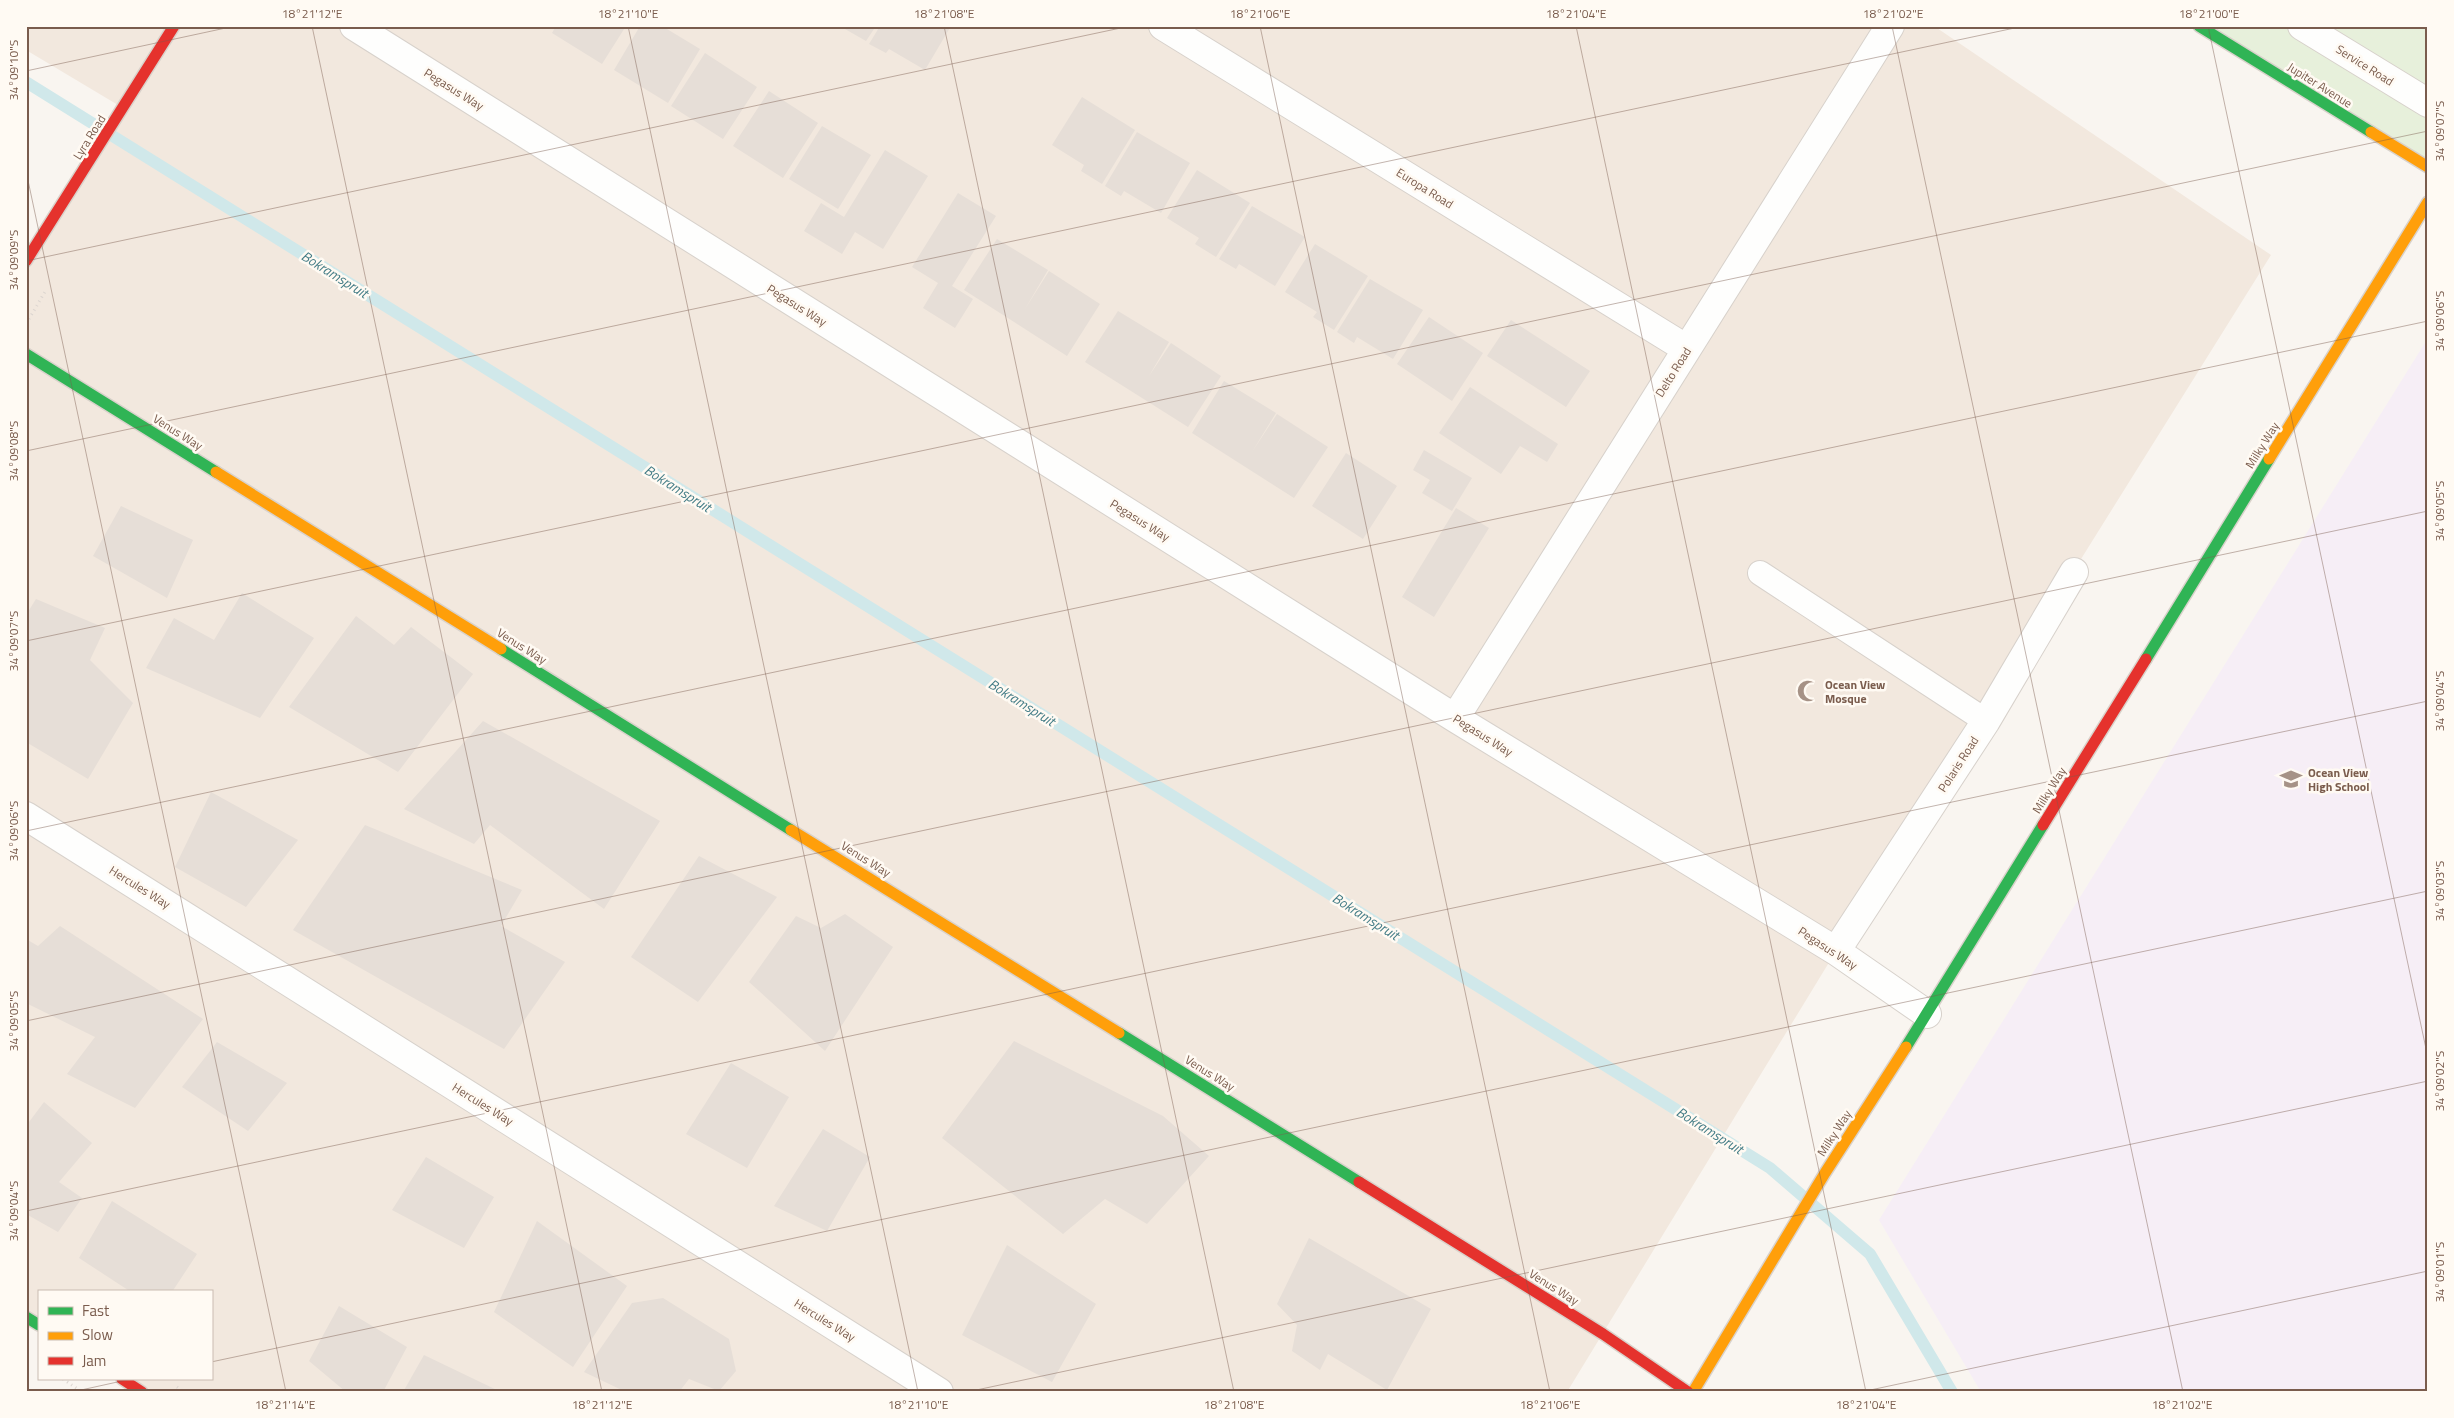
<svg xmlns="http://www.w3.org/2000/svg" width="2454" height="1418" font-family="'Titillium Web',sans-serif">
<rect width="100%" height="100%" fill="#f9f5f0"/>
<!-- residential -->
<path fill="#f2e8de" d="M26 26H1934L2271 255 1836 951 1567 1392H142L122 1379H211V1292H39V1325L26 1317V261L123 108 26 50Z"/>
<!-- education -->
<path fill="#f6eef6" d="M2428 338V1392H1981L1879 1220Z"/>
<!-- green -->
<path fill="#e7f0db" d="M2199 26H2428V167Z"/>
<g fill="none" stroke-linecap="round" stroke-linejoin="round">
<!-- stream -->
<path stroke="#d0e8ea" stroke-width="12" d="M26 82 1770 1168 1870 1254 1952 1392"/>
</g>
<!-- building -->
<path fill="#e6ded7" d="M556 26H626L602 64 552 33Z
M640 26H662L700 49 668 103 614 70Z
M846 26H876L866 41 845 29Z
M880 26H951L925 70 889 49 886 53 869 44Z
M705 53 757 87 723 139 671 106Z
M769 91 818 123 783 178 733 146Z
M1082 97 1135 130 1102 184 1081 171 1084 165 1052 145Z
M822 126 871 155 838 209 789 179Z
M1137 132 1190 163 1161 213 1124 191 1121 196 1105 186Z
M885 150 928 176 883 249 855 232 842 254 804 231 821 203 844 217Z
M1197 170 1250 203 1216 257 1195 244 1199 238 1167 218Z
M958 193 996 216 952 286 973 299 955 328 923 308 938 283 912 267Z
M1252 206 1305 237 1275 286 1239 264 1236 269 1219 259Z
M997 239 1048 270 1025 309 1049 271 1100 304 1067 356 964 290Z
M1315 244 1368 276 1334 330 1313 317 1317 312 1285 292Z
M1370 279 1423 310 1393 359 1357 337 1354 343 1337 332Z
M1118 311 1169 342 1149 376 1171 343 1221 376 1188 427 1085 362Z
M1429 317 1483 353 1452 401 1397 364Z
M1511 320 1590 371 1566 407 1487 356Z
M1224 381 1276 413 1252 452 1277 414 1328 447 1294 498 1192 433Z
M1470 387 1558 444 1547 462 1520 446 1501 474 1439 433Z
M1424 450 1472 478 1452 511 1422 493 1430 480 1413 470Z
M1346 453 1397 486 1363 539 1312 506Z
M121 506 193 540 167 598 93 556Z
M1456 508 1489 528 1434 617 1402 597Z
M242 593 314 638 260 718 146 668 174 618 214 640Z
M36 599 105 628 90 660 133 703 88 779 26 742V615Z
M356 616 394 645 411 627 473 674 398 772 289 707Z
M483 721 660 821 604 909 490 825 474 844 404 809Z
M211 792 298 840 246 907 175 867Z
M365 825 522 890 501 926 565 962 504 1049 293 930Z
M699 856 777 897 698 1002 631 957Z
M845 914 893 947 825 1051 749 982 796 916 821 928Z
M60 926 203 1019 135 1108 67 1074 95 1037 26 1003V939L38 946Z
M1014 1041 1163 1116 1209 1156 1147 1224 1105 1199 1063 1234 942 1138Z
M217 1042 287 1083 248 1131 182 1087Z
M731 1063 789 1097 747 1168 686 1134Z
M44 1102 92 1143 59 1182 82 1198 58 1232 26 1214V1126Z
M823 1129 870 1157 827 1231 774 1206Z
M426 1157 494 1197 464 1248 392 1210Z
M112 1201 197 1254 172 1292H131L79 1258Z
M537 1221 627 1286 573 1367 494 1312Z
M1309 1238 1431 1309 1387 1390 1328 1354 1320 1370 1292 1351 1297 1325 1277 1304Z
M1007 1245 1096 1304 1052 1382 962 1335Z
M663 1298 729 1339 736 1371 719 1391 689 1379 679 1392H626L584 1372 632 1303Z
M339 1306 407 1347 383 1392H346L309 1361Z
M424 1355 501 1392H403Z"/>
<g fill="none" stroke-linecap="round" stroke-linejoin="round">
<!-- lane casing -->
<g stroke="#d7d1cb" stroke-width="26">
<path id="lane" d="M1760 573 1986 721"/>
</g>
<!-- street casing -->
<g stroke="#d7d1cb" stroke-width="30">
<path id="street" d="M354 26 1455 718 1836 951 1927 1014
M1163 26 1687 349
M2302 26 2428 103
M1455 718 1890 26
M26 816 939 1392
M1836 951 1986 721 2074 572"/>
</g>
<!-- fast casing -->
<g stroke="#d9d2cb" stroke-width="14">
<path id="fast" d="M2199 26 2371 132
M26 354 216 472
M501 649 791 830
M2146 659 2269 459
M1119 1033 1359 1182
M1906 1047 2043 825
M26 1317 39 1325"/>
</g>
<!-- slow casing -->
<g stroke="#d9d2cb" stroke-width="14">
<path id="slow" d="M2371 132 2428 167
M2269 459 2428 202
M216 472 501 649
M791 830 1119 1033
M1693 1392 1825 1173 1906 1047"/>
</g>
<!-- jam casing -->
<g stroke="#d9d2cb" stroke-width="14">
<path id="jam" d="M26 261 174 26
M2043 825 2146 659
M1359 1182 1603 1334 1688 1392
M122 1379 142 1392"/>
</g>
<!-- path -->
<path stroke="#dcd5d0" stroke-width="3" stroke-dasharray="1 4" stroke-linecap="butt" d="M29 319 46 290
M63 1379 82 1392
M177 1387 184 1392"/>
<!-- lane -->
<use href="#lane" stroke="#fefefd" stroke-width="24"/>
<!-- street -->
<use href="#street" stroke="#fefefd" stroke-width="28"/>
<!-- fast -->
<use href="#fast" stroke="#30b455" stroke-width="11"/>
<!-- slow -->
<use href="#slow" stroke="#ff9f0a" stroke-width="11"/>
<!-- jam -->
<use href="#jam" stroke="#e5322d" stroke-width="11"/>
</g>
<!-- ticks -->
<path fill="none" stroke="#7a5c4d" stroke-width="1" stroke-opacity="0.45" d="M312 26 602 1392M628 26 918 1392M944 26 1234 1392M1260 26 1550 1392M1576 26 1866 1392M1892 26 2183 1392M2208 26 2428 1058M26 71 235 26M26 171 286 1392M26 261 1130 26M26 451 2024 26M26 641 2428 131M26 831 2428 321M26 1021 2428 511M26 1211 2428 701M211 1362 2428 891M72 1392 131 1379M967 1392 2428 1081M1861 1392 2428 1271"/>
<!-- icons -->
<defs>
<g id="mosque-bare" transform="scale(1.725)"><path d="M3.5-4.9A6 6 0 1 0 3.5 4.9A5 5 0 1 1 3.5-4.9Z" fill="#a69286" stroke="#fffaf3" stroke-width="2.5" paint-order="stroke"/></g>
<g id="school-bare" transform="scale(1.725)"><path d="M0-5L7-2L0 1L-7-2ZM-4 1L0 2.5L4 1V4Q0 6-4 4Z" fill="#a69286" stroke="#fffaf3" stroke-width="2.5" paint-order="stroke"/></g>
</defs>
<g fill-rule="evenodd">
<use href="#mosque-bare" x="1808" y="691"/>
<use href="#school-bare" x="2291" y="779"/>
</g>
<g text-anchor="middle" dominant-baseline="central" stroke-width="5" stroke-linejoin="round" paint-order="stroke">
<!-- street labels -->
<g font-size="12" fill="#7a5c4d" stroke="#fffaf3">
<text transform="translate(2365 65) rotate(32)">Service Road</text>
<text transform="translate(2320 85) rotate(32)">Jupiter Avenue</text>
<text transform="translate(454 89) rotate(32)">Pegasus Way</text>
<text transform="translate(89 137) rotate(-58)">Lyra Road</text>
<text transform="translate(1425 188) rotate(32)">Europa Road</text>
<text transform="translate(797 305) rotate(32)">Pegasus Way</text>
<text transform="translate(1673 372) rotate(-58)">Delto Road</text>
<text transform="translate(178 432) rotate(32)">Venus Way</text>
<text transform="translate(2262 445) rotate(-58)">Milky Way</text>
<text transform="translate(1140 520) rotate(32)">Pegasus Way</text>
<text transform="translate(522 646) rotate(32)">Venus Way</text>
<text transform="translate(1483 735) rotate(32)">Pegasus Way</text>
<text transform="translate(1958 764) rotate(-57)">Polaris Road</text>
<text transform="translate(2049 790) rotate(-58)">Milky Way</text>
<text transform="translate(866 859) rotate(32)">Venus Way</text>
<text transform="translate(140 887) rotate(32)">Hercules Way</text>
<text transform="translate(1828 948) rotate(33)">Pegasus Way</text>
<text transform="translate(1210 1073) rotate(32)">Venus Way</text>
<text transform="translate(483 1104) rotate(32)">Hercules Way</text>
<text transform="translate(1834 1133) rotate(-57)">Milky Way</text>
<text transform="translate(1554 1287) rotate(32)">Venus Way</text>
<text transform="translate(825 1320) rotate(32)">Hercules Way</text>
</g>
<!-- poi labels -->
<g font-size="12" font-weight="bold" fill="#7a5c4d" stroke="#fffaf3" text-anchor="start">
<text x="1825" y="684">Ocean View<tspan x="1825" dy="14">Mosque</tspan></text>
<text x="2308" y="772">Ocean View<tspan x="2308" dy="14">High School</tspan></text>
</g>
<!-- water labels -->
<g font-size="14" font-style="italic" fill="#437c86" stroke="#fffaf3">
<text transform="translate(335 274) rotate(32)">Bokramspruit</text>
<text transform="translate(678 488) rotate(32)">Bokramspruit</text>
<text transform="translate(1022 702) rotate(32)">Bokramspruit</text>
<text transform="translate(1366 916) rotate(32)">Bokramspruit</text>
<text transform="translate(1710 1130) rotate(32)">Bokramspruit</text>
</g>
</g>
<!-- border -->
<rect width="2454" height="1418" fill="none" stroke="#fffaf3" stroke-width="55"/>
<!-- legend -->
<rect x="38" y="1290" width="175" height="90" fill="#fffaf3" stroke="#cabbb1"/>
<rect x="48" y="1307" width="25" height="8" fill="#30b455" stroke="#cabbb1"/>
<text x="82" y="1316" font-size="15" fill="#7a5c4d">Fast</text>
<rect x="48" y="1332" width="25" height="8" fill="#ff9f0a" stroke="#cabbb1"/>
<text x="82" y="1340" font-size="15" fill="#7a5c4d">Slow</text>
<rect x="48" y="1357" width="25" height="8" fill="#e5322d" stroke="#cabbb1"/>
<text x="82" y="1366" font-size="15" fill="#7a5c4d">Jam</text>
<rect x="28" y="28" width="2398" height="1362" fill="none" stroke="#7a5c4d" stroke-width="2"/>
<g font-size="12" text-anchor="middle" fill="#7a5c4d">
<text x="312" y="18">18°21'12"E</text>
<text x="628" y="18">18°21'10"E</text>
<text x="944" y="18">18°21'08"E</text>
<text x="1260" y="18">18°21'06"E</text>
<text x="1576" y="18">18°21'04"E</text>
<text x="1893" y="18">18°21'02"E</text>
<text x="2209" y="18">18°21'00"E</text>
<text transform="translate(14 70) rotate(-90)" y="4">34°09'10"S</text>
<text transform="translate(2440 131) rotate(-90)" y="4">34°09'07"S</text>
<text transform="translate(14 260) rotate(-90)" y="4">34°09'09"S</text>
<text transform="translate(2440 321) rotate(-90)" y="4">34°09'06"S</text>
<text transform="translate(14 451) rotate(-90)" y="4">34°09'08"S</text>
<text transform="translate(2440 511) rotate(-90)" y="4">34°09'05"S</text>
<text transform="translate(14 641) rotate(-90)" y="4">34°09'07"S</text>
<text transform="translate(2440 701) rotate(-90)" y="4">34°09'04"S</text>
<text transform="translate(14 831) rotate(-90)" y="4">34°09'06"S</text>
<text transform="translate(2440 891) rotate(-90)" y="4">34°09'03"S</text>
<text transform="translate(14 1021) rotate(-90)" y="4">34°09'05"S</text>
<text transform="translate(2440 1081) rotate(-90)" y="4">34°09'02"S</text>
<text transform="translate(14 1211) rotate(-90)" y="4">34°09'04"S</text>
<text transform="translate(2440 1272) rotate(-90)" y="4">34°09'01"S</text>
<text x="285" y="1409">18°21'14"E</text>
<text x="602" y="1409">18°21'12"E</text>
<text x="918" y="1409">18°21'10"E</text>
<text x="1234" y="1409">18°21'08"E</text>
<text x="1550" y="1409">18°21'06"E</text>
<text x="1866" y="1409">18°21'04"E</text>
<text x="2182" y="1409">18°21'02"E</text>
</g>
</svg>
